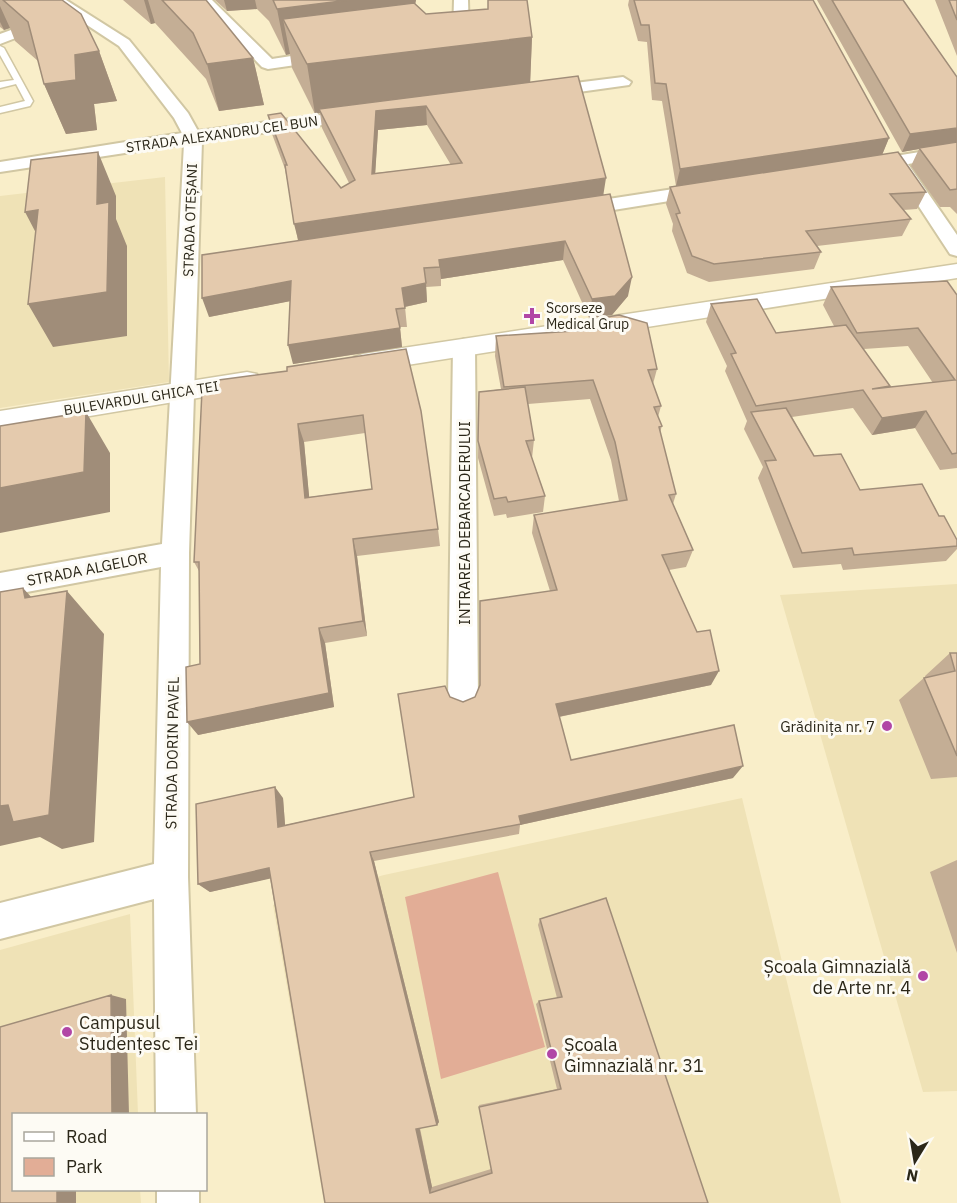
<svg xmlns="http://www.w3.org/2000/svg" width="957" height="1203" font-family="'IBM Plex Sans',sans-serif">
<rect width="100%" height="100%" fill="#f9eec9"/>
<!-- built -->
<path fill="#efe2b6" d="M165 177 169 382 0 408V196Z
M957 584V1091L923 1092 780 595Z
M742 798 841 1203H324L273 905 384 875Z
M130 914 138 1114H14V1190H140L141 1203H0V950Z"/>
<!-- green -->
<path fill="#e2ad96" d="M498 872 545 1047 441 1079 405 897Z"/>
<g fill="none" stroke-linecap="round" stroke-linejoin="round">
<!-- lane casing -->
<g stroke="#d1c7a3" stroke-width="3">
<path id="lane" d="M0 46 4 48 33 101 30 106 0 113V107L25 101 16 84 0 88V82L14 80 0 55Z"/>
</g>
<!-- street casing -->
<g stroke="#d1c7a3" stroke-width="4">
<path id="street" d="M49 0H66L129 40 188 113 198 131 360 110 366 111 369 115 366 119 360 120 202 141 189 553 188 877 196 1114H156L154 899 0 939V903L154 864 161 567 0 597V573L162 544 184 144 0 172V162L182 133 174 118 119 46Z
M197 0H212L272 59 330 50 338 55 330 60 268 69 262 67Z
M454 0H468L469 38 466 41 450 44 442 39 445 36 453 34Z
M47 17 52 18 54 21 52 24 0 44V34Z
M623 77 631 82 629 85 543 97 535 92 543 87Z
M957 146V156L908 164 957 235V256L950 254 893 167 864 171 858 170 855 166 858 162 864 161Z
M706 184 713 186 715 190 713 194 576 216 569 214 566 210 569 206 576 204Z
M464 339 472 342 475 347 478 699 474 709 463 713 452 709 448 699 453 347 456 342Z
M157 1190H199V1203H157Z"/>
</g>
<!-- secondary casing -->
<g stroke="#d1c7a3" stroke-width="3">
<path id="secondary" d="M957 264V278L363 372 354 369 350 363 354 357 363 354Z
M247 372 257 374 261 381 257 388 0 431V411Z"/>
</g>
<!-- lane -->
<use href="#lane" fill="#fff" fill-rule="evenodd"/>
<!-- street -->
<use href="#street" fill="#fff" fill-rule="evenodd"/>
<!-- secondary -->
<use href="#secondary" fill="#fff" fill-rule="evenodd"/>
</g>
<!-- wall -->
<path fill="#c4ae95" fill-rule="evenodd" d="M0 0H62L99 51 117 101 94 104 97 130 66 134 44 84 38 61 15 41 10 28 4 30 0 27Z
M123 0H206L253 58 264 105 219 111 206 79 155 23 151 24Z
M215 0H416L415 4 426 14 532 37 530 82 604 195 628 296 612 315 589 318 563 260 441 279V286L426 287 427 302 405 307 407 327H400L402 347 293 364 290 301 209 317 298 241 285 169 272 134 268 115 341 188 349 183 322 128 320 113 315 114 292 68 290 54 286 55 269 21 257 9 227 11ZM427 125 451 165 375 173 378 130Z
M629 0H813L889 138 882 155 926 192 917 209 903 210 911 219 902 236 817 246 821 252 814 269 709 282 687 273 672 231 673 224 666 204 670 187 676 186 662 101 652 100 647 42 638 41 628 5Z
M817 0H903L957 77V214L950 207H940L911 166 919 149 902 152Z
M935 0H957V56Z
M831 287 957 295V468L940 470 915 428 872 435 853 408 792 417 814 456 860 490 939 516 957 540V549L946 561 843 570 841 564 793 568 758 478 763 467 744 429 747 421 725 371 727 366 706 322 711 304 776 333 834 326 823 305ZM908 346 933 383 889 387 864 349Z
M601 318 657 369 653 384 661 406 658 417 662 426 660 432 676 494 673 504 693 550 686 567 669 570 711 685 559 717 571 760 733 778 520 825 519 834 374 861 439 1122 437 1125 420 1128 432 1187 491 1169 479 1105 557 1089 536 1004 539 1001 557 998 538 925 540 919 708 1203H325L270 878 210 892 198 884 283 798 285 825 414 797 450 697 463 702 475 697 550 591 532 533 534 515 619 501 611 460 590 399 528 404 534 440 532 458 545 496 543 512 507 518 506 514 494 516 478 458 479 392 501 389 495 356 496 336 599 329Z
M406 349 438 529 440 546 357 556 367 636 325 643 334 707 198 735 200 664 199 571 194 562 287 371ZM365 433 372 489 309 497 304 442Z
M950 653H957V777L931 779 899 700 925 677V676Z
M957 860V953L930 872Z"/>
<!-- shaded-wall -->
<path fill="#a08d79" d="M144 0H148L155 23 151 24Z
M224 0H255L257 9 227 11Z
M349 0H416L408 38 283 19 290 54 286 55 277 9Z
M0 6 10 28 4 30 0 22Z
M532 37 530 87 319 109 320 113 315 114 307 64Z
M99 51 117 101 94 104 97 130 66 134 44 84 75 55Z
M253 58 264 105 219 111 207 64Z
M426 106 427 125 378 130 374 193 372 174 376 111Z
M957 128V144L919 148V149L902 152 910 134Z
M889 138 882 155 676 186 680 169Z
M98 152 116 196V219L127 246V336L53 347 28 304 97 204Z
M606 178 603 197 299 243 294 224Z
M38 210 48 256 25 212Z
M565 241 563 260 441 279 439 260Z
M632 277 628 296 612 315 589 318 592 299Z
M291 281 296 300 209 317 202 298Z
M426 283 427 302 404 307 402 288Z
M400 328 402 347 293 364 288 345Z
M926 411 915 428 872 435 882 418Z
M86 412 110 453V512L0 533V488Z
M298 424 304 442 311 516 305 498Z
M353 539 357 556 367 636 363 621Z
M23 588 63 632 67 591 104 634 94 842 62 849 40 837 0 846V806L25 598Z
M319 628 325 643 334 707 198 735 187 722Z
M719 671 711 685 553 718 556 704Z
M743 766 733 778 520 825 519 816Z
M275 787 283 798 286 837 278 827Z
M370 852 374 861 439 1122 437 1125Z
M269 868 277 877 210 892 198 884Z
M111 995 126 999 129 1114H112Z
M419 1126 432 1187 430 1193 416 1129Z
M57 1190H76V1203H57Z"/>
<!-- building -->
<path fill="#e4caad" stroke="#a08d79" stroke-width="1.5" fill-rule="evenodd" d="M3 0H62L81 14 99 51 75 55 76 80 44 84 28 22Z
M162 0H206L253 58 207 64 193 33Z
M273 0H349L277 9Z
M488 0H527L532 37 307 64 283 19 414 3 426 14 488 9Z
M634 0H813L889 138 680 169 666 84 655 83 649 25H641Z
M832 0H903L957 77V128L910 134Z
M949 0H957V20Z
M578 76 606 178 294 224 285 165H287L268 115 281 113 341 188 355 180 319 109ZM426 106 462 163 372 174 376 111Z
M957 142V189L950 190 919 148Z
M98 152 97 204 109 202 107 292 28 304 38 210 25 212 31 160Z
M898 152 926 192 890 194 911 219 806 231 821 252 714 264 692 256 676 214 680 213 670 187Z
M610 194 632 277 615 296 592 299 565 241 439 260 440 267 424 268 426 283 402 288 405 308 396 309 400 328 288 345 291 281 202 298V255Z
M947 281 957 295V453L952 454 926 411 882 418 863 390 756 406 731 354 736 353 711 304 757 299 776 333 846 325 890 386 872 389 955 380 918 328 857 333 831 287Z
M619 315 647 323 657 369 648 370 661 406 654 407 662 426 659 427 676 494 669 495 693 550 662 555 697 632 710 630 719 671 556 704 571 760 734 725 743 766 519 816 521 824 370 852 437 1125 416 1129 430 1193 492 1173 479 1107 561 1089 539 1001 562 997 540 919 606 898 708 1203H325L269 868 198 884 196 804 275 787 278 827 414 797 398 694 445 686 450 697 463 702 475 697 480 685V601L557 590 534 515 627 500 615 442 593 380 504 387 496 336 605 329 601 318Z
M406 349 421 411 438 529 353 539 363 621 319 628 329 693 187 722 186 667 200 664 199 562H194L202 390 211 381 287 371V367ZM363 415 372 489 305 498 298 424Z
M525 387 534 440 526 441 545 496 508 502 506 497 494 499 478 441 479 392Z
M786 408 814 456 841 454 860 490 922 484 939 516H944L957 540V546L854 555 852 548 802 553 765 461 776 460 751 412Z
M86 412 84 472 0 488V426Z
M23 588 25 598 67 591 49 815 13 822 8 805 0 806V592Z
M950 653H957V756L924 678 955 671Z
M111 995 112 1114H14V1190H57V1203H0V1027Z"/>
<!-- markers -->
<g fill="#b146a6" stroke="#fdfbf4" stroke-width="2">
<path d="M529 307h6v6h6v6h-6v6h-6v-6h-6v-6h6z"/>
<circle cx="887" cy="726" r="6"/>
<circle cx="923" cy="976" r="6"/>
<circle cx="67" cy="1032" r="6"/>
<circle cx="552" cy="1054" r="6"/>
</g>
<g text-anchor="middle" dominant-baseline="central" stroke-width="6" stroke-linejoin="round" paint-order="stroke">
<!-- far-street labels -->
<g font-size="14" fill="#2b2719" stroke="#fdfbf4">
<text transform="translate(222 134) rotate(-8)">STRADA ALEXANDRU CEL BUN</text>
<text transform="translate(190 220) rotate(-88)">STRADA OTEȘANI</text>
<text transform="translate(141 398) rotate(-9)">BULEVARDUL GHICA TEI</text>
</g>
<!-- far-poi labels -->
<g font-size="14" fill="#2b2719" stroke="#fdfbf4" text-anchor="start">
<text x="546" y="308">Scorseze<tspan x="546" dy="16">Medical Grup</tspan></text>
</g>
<!-- street labels -->
<g font-size="15" fill="#2b2719" stroke="#fdfbf4">
<text transform="translate(464 523) rotate(-90)">INTRAREA DEBARCADERULUI</text>
<text transform="translate(87 569) rotate(-11)">STRADA ALGELOR</text>
<text transform="translate(172 753) rotate(-89)">STRADA DORIN PAVEL</text>
</g>
<!-- poi labels -->
<g font-size="15" fill="#2b2719" stroke="#fdfbf4" text-anchor="end">
<text x="875" y="726">Grădinița nr. 7</text>
</g>
<!-- near-poi labels -->
<g font-size="18" fill="#2b2719" stroke="#fdfbf4" text-anchor="start">
<text x="911" y="966" text-anchor="end">Școala Gimnazială<tspan x="911" dy="21">de Arte nr. 4</tspan></text>
<text x="79" y="1022">Campusul<tspan x="79" dy="21">Studențesc Tei</tspan></text>
<text x="564" y="1044">Școala<tspan x="564" dy="21">Gimnazială nr. 31</tspan></text>
</g>
</g>
<!-- legend -->
<rect x="12" y="1113" width="195" height="78" fill="#fdfbf4" stroke="#a9a69c" stroke-width="1.5"/>
<rect x="24" y="1132" width="30" height="9" fill="#ffffff" stroke="#a9a69c" stroke-width="1.5"/>
<text x="66" y="1143" font-size="18" fill="#2b2719">Road</text>
<rect x="24" y="1158" width="30" height="18" fill="#e2ad96" stroke="#a9a69c" stroke-width="1.5"/>
<text x="66" y="1173" font-size="18" fill="#2b2719">Park</text>
<!-- north arrow -->
<g transform="translate(915 1161) rotate(191)" stroke="#fdfbf4" stroke-width="4.5" paint-order="stroke">
<path d="M0-4.5L10 22L0 15L-10 22Z" fill="#2b2719"/>
<text y="-9" font-size="16" font-weight="bold" text-anchor="middle" fill="#2b2719">N</text>
</g>
</svg>
